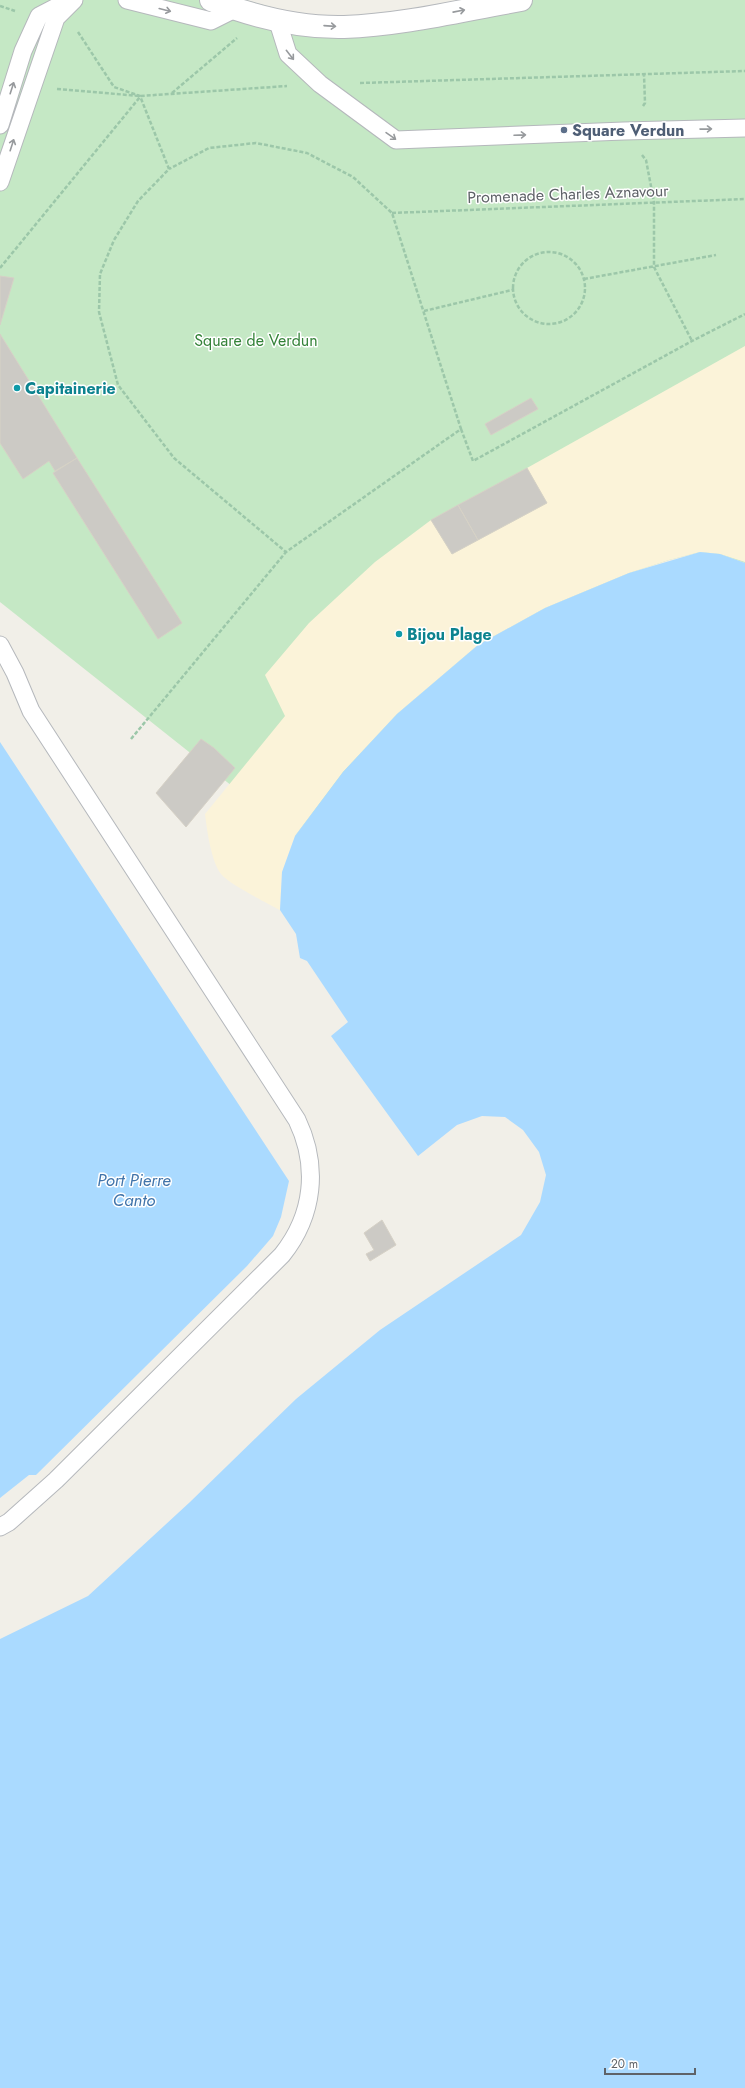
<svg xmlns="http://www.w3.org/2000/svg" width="745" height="2088" font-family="Jost,sans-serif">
<rect width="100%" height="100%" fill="#f1efe8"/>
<!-- green -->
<path fill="#c5e8c5" d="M0 0H246L343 27 520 0H745V563L720 554 700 552 669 560 629 573 545 608 478 645 397 714 350 765 295 836 0 602Z"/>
<!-- sand -->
<path fill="#fbf3d9" d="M745 346V562L720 554 700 552 669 560 629 573 545 608 478 645 397 714 343 772 295 836 282 872 280 910C267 903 229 884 221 874 211 861 207 830 205 814L285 716 265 675 309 623 375 562 431 520 452 554 547 503 527 468Z"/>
<!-- water -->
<path fill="#aadaff" d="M700 552 720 554 745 563V2088H0V1639L88 1596 190 1502 296 1399 380 1330 521 1235 540 1202 546 1175 539 1152 523 1130 505 1117 482 1116 457 1125 418 1156 331 1036 348 1022 307 961 300 958 296 934 280 910 282 872 295 836 343 772 397 714 478 645 545 608 629 573Z
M0 742 289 1181 281 1217 273 1236 247 1266 36 1475H29L0 1498Z"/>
<!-- building -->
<path fill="#cccac5" stroke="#d6d1c6" d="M0 276 14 278 0 325Z
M0 334 77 458 55 471 49 461 23 479 0 443Z
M531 398 538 409 491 435 485 424Z
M77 458 182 623 158 639 53 473Z
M527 468 547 503 478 540 458 505Z
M458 505 478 540 452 554 431 520Z
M201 739 214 748 235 768 186 827 156 793Z
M382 1220 396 1245 370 1261 366 1254 374 1250 364 1233Z"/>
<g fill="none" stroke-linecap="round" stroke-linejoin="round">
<!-- service casing -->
<g stroke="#b5b8bc" stroke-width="19">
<path id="service" d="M127 0 211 21 235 9
M277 19 288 54 320 84 396 140 624 131 745 128
M0 125 23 51 39 16 66 2
M0 182 56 18 74 0
M0 645 15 673 31 711 297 1120C319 1166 314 1215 282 1255L56 1480 9 1522 0 1527"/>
</g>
<!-- tertiary casing -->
<g stroke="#b5b8bc" stroke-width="24">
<path id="tertiary" d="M211 0C252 16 300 28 344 27 404 25 463 10 521 0"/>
</g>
<!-- path -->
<path stroke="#9cc7a9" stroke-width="2.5" stroke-dasharray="4 2" stroke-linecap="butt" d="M0 6 15 11
M78 32 114 87 140 96 169 169 138 201 114 240 100 274 99 312 118 385 174 458 286 552 461 429 392 213 353 177 307 153 256 143 209 148 169 169
M360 83 745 71
M57 89 140 96 287 86
M172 93 237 38
M643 106 645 103 644 74
M642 155 646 160 654 202V267L692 341
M392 213 745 199
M513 288a36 36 0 1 1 72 0a36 36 0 1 1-72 0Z
M0 268 140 97
M584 279 716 255
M424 311 512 290
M461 429 473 461 692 341 745 314
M131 739 286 552"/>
<!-- service -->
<use href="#service" stroke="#fff" stroke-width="17"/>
<!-- tertiary -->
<use href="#tertiary" stroke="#fff" stroke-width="22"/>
</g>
<!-- one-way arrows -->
<defs><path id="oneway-shaft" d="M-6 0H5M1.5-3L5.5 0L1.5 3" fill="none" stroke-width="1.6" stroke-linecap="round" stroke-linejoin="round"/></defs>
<g stroke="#979a9d">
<use href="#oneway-shaft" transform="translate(165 10) rotate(14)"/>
<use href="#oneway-shaft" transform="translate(459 11) rotate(-11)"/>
<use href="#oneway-shaft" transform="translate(330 26) rotate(4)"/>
<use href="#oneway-shaft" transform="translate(290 55) rotate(52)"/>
<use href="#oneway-shaft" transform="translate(12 88) rotate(-72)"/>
<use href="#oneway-shaft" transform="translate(706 129) rotate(-1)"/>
<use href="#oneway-shaft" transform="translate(520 135) rotate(-2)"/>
<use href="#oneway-shaft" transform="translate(391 136) rotate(35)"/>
<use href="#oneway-shaft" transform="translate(12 145) rotate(-72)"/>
</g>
<!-- markers -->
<circle fill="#5c6f8a" stroke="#fff" stroke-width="1.5" cx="564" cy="130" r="4"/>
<g fill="#0f9aa8" stroke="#fff" stroke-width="1.5">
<circle cx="17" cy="388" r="4"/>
<circle cx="399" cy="634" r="4"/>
</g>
<g text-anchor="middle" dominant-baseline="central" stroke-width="3" stroke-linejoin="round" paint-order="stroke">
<!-- service labels -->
<g font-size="16" font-weight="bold" fill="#4e5e75" stroke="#fff" text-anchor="start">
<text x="572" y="130">Square Verdun</text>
</g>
<!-- street labels -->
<g font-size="16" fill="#5f6368" stroke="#fff">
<text transform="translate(568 194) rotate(-2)">Promenade Charles Aznavour</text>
</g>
<!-- park labels -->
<g font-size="16" fill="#348238" stroke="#fff">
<text x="256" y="340">Square de Verdun</text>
</g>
<!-- culture labels -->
<g font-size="16" font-weight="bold" fill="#0d838f" stroke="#fff" text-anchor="start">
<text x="25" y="388">Capitainerie</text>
<text x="407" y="634">Bijou Plage</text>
</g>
<!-- water labels -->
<g font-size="17" font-style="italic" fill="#4174aa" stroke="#fff">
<text x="134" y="1180">Port Pierre<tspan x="134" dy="20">Canto</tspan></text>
</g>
</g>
<!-- scale -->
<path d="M605 2068v6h90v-6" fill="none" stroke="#5f6368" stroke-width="2"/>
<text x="611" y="2068" font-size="12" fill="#5f6368" stroke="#ffffff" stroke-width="3" paint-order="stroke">20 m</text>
</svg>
